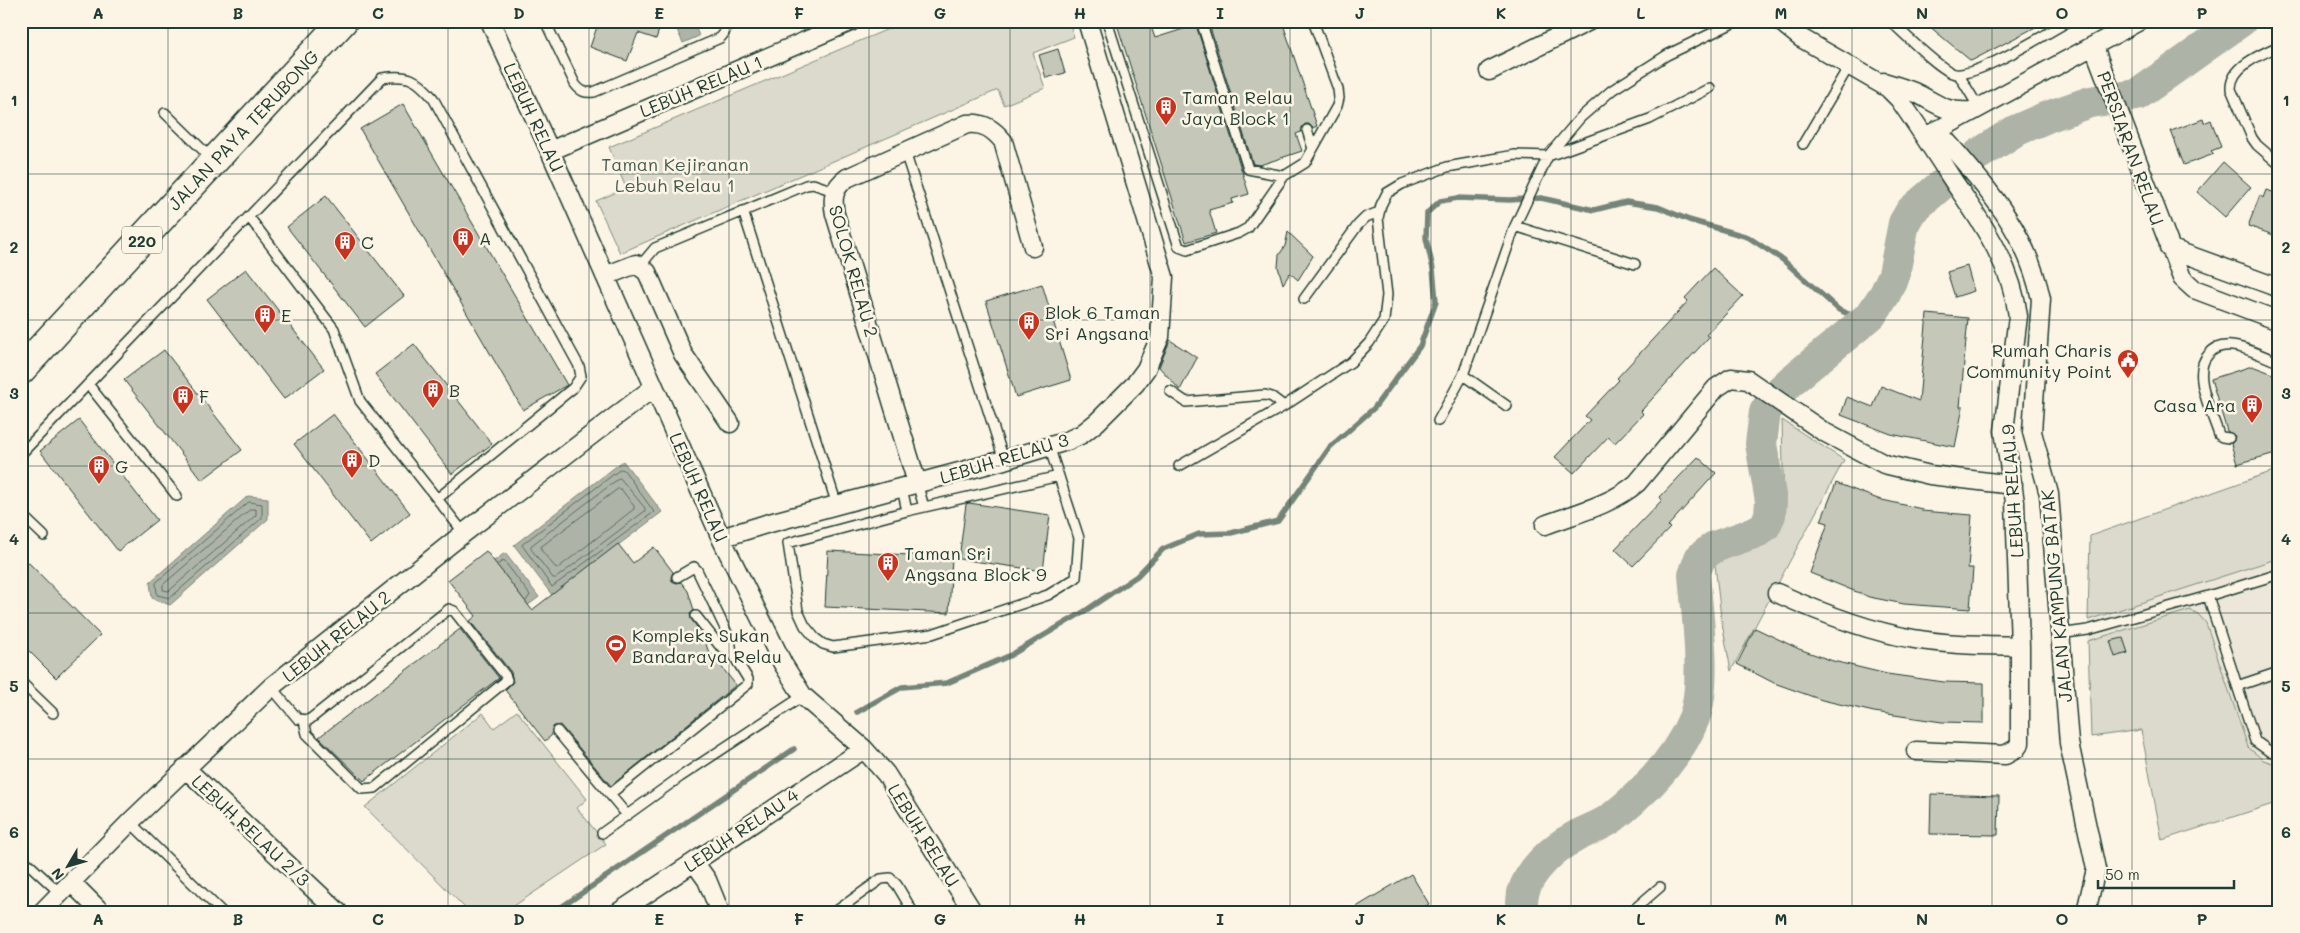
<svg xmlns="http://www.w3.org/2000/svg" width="2300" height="933" font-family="Mali,sans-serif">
<rect width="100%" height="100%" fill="#fcf5e5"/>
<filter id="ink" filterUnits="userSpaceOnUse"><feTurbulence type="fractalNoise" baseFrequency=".02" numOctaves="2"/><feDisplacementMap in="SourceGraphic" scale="10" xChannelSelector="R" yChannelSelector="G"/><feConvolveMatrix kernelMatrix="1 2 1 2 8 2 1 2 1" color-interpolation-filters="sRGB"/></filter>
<g filter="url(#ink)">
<!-- built -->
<path fill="#ece7d8" d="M2279 469V802L2162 840 2141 730 2091 737 2088 630 2090 536Z"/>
<!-- green -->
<path fill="#dcdacc" stroke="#7e8c80" d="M907 21H1069L1074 37 1033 53 1045 88 1004 105 998 90 620 253 596 201 626 188 609 147Z
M1782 420 1844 460 1731 671 1721 618 1715 564 1766 541 1779 531 1784 516Z
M2279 469V558L2088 620 2090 536Z
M2190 610 2198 614 2206 623 2248 747 2263 760 2279 765V802L2162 840 2141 730 2091 737 2088 641Z
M517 711 587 799 577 808 606 844 505 912H469L365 807 483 713 494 728Z"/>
<!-- water -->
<path fill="#aeb3a7" stroke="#758479" d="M673 21H693L699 36 683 43Z
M623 461 662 512 552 595 514 545Z
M248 496 268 498V519L170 605 152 598 150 582Z
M505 553 539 597 498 628 464 583Z"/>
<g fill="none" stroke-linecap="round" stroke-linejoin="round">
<!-- shore -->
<path stroke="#586c62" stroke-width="1" d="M621 469 624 470 654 512 552 587 522 545Z
M620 478 645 508V511L556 578H553L531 549V546Z
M618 489H621L634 506V509L558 568 555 567 541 550V547Z
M249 502 262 504V518L170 598 157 595 156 583Z
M251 509H256V515L169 591 163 590V585Z
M498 564 503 561 505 562 530 595 526 601"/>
<!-- stream -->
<path stroke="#758479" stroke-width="5.5" d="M857 712 902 687 947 683 1011 655 1085 611 1137 576 1163 549 1199 534 1231 533 1278 521 1330 447 1374 408 1420 346 1436 302 1433 269 1426 238 1427 213 1440 201 1458 198 1510 200 1541 198 1594 210 1626 202 1658 207 1689 220 1748 237 1783 260 1839 310 1851 315H1871
M554 912 794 749"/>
<!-- river -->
<path stroke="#aeb3a7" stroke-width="32" d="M1979 154 2015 131 2047 117 2090 102 2137 95 2241 21
M1521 912C1522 906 1522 899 1523 893 1529 871 1553 848 1573 838 1587 830 1601 826 1613 817 1647 790 1678 758 1694 718 1707 686 1697 611 1694 575L1700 558 1714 547 1757 532 1765 526 1770 515 1771 501 1761 444 1765 412 1776 395 1791 381 1871 315 1885 294 1894 274 1904 223 1911 211 1940 186"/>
</g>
<!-- building -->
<path fill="#c5c7b9" stroke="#1f3d34" d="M599 21H662L656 39 638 33 627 61 590 47Z
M1116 21H1149L1155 38 1196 25 1249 194 1232 199 1233 203 1209 210 1216 233 1186 242Z
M1208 21H1282L1317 126 1313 128 1309 124H1305L1301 132 1296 134 1302 151 1260 165 1253 164Z
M1923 21H2047L1971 61Z
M1058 49 1065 73 1046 78 1039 55Z
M403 104 567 385 523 410 360 129Z
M2203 119 2204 123 2211 120 2221 147 2211 151 2214 154 2184 165 2171 131Z
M2223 162 2251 187 2225 217 2197 192Z
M2266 190 2279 194V237L2248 226 2260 195 2263 198Z
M326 196 404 296 365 327 287 227Z
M1288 232 1313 256 1298 280 1290 273 1283 284 1278 267 1279 255 1285 246Z
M1967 266 1974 291 1955 297 1947 272Z
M1713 268 1743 296 1706 335 1709 337 1641 411 1643 414 1615 443 1608 437 1574 473 1555 457 1590 420 1585 416 1619 380 1617 378 1688 301 1685 298Z
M246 269 324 369 284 399 207 299Z
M1042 284 1071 380 1016 397 986 301Z
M1927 314 1968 318 1960 407H1963L1955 447 1891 434 1841 415 1847 397 1873 407 1881 386 1919 401Z
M1170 340 1197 358 1180 390 1159 367Z
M414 344 492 444 452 474 375 374Z
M164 350 242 450 202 480 124 380Z
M2252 366 2279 376V452L2237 464 2231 444 2234 441 2235 436 2227 431 2211 379Z
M333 414 410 513 371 544 294 444Z
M79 420 157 520 118 551 40 451Z
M1698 457 1716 473 1668 526 1670 528 1633 566 1615 549 1662 500 1660 497Z
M1836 483 1878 499 1922 509 1921 511 1972 515 1968 568H1973L1970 609 1904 604 1869 597 1810 573 1828 523 1821 521Z
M969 503 1050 515 1043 571 959 559 966 504Z
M618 544 633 563 654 547 673 572 671 577 672 581 677 583 681 582 688 591 694 610 690 614 691 619 703 635 708 650 736 685 611 786 560 725 553 727 552 735 545 741 505 690 513 682 511 672 470 621 476 616 448 580 486 551 532 610Z
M828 551 952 557 949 613 825 607Z
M21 555 100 635 56 678 21 643Z
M1755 628 1799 649 1833 661 1887 674 1944 682 1984 683V723L1942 722 1874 712 1822 700 1774 683 1737 664Z
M460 629 499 678 364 781 319 737Z
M2123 638 2128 653 2115 657 2110 641Z
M1931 794 1999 796 1998 835 1930 834Z
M1411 874 1429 904 1416 912H1348Z"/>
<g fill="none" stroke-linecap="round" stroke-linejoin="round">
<!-- service casing -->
<g stroke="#1f3d34" stroke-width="12">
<path id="service" d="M545 21 575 84C581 92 585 93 594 92L720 38C726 32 727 29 723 21
M1107 21 1179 247 1187 250 1239 233 1248 228 1284 176 1305 163 1337 106 1339 98 1338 89 1313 21
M1201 21 1248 169 1284 176
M1890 21C1906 35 1935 65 1952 73 1970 82 2049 32 2069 21
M2279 46C2261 54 2230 67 2231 89L2252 138 2257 145 2279 164
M1959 75 1979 108
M165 113 211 158
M1307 130 1313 149
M1803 144 1849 66
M905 152 1004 460
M743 211 837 505
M249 217 334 329 360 401 464 533
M1515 226 1635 264
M640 266 655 248 806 185 813 184 834 191
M1304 299 1358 225 1366 217 1379 212
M1463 375 1507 406
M88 384 177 496
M1170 391 1186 402 1265 395 1272 397 1284 406
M1438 421 1463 375 1515 226 1548 156 1580 118 1612 90 1667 55 1737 21
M2229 438 2222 437 2219 435C2212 413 2191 373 2208 355 2214 347 2222 345 2232 346 2247 347 2264 357 2279 362
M1049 446 1079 538 1076 578 1048 595 932 634 833 647 823 644 815 638 805 626 798 611 788 543 907 511 1059 476
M21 454 382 78C408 74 416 78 433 98L579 366 581 376 573 388 437 499
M1179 466 1284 406 1351 362 1369 343 1384 320 1387 295 1378 218 1381 205 1387 193 1402 184 1447 167 1515 155 1548 156 1650 119 1710 88
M917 483 924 507
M902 488 907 511
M21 514 44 536
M2279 574 2208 596 2255 741 2269 751 2279 753
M696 616 719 645 732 653
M2059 634 2088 630 2208 596
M21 682 53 713
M2237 686 2279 672
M271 687 298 719 309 720 449 609 454 611 505 675 507 680 375 788 362 789 307 734 304 721
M557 731 627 815
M610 794 748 684V679L732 653 730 639 697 570 694 567 677 577
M130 822 222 912
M602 833 680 777 803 696
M21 857 60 893
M835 912 881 879 890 878 897 885 913 912
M1631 912 1660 887"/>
</g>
<!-- minor casing -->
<g stroke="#1f3d34" stroke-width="21">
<path id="minor" d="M490 21 550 151 721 538 783 664 803 696 864 749 886 774 973 912
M1780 21 1801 38 1888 88 1899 99C1918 126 1936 154 1954 182 1982 223 2012 265 2018 316L2004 431 2015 502 2020 646V743L2016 749 2005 755 1916 751
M2094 47 2182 278 2194 289 2279 321
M1489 71 1589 21
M1884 82C1894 85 1904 88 1914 92 1937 103 1944 113 1971 111
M1937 130C1983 184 2026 227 2041 299L2032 432 2049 494 2069 743 2096 869 2086 912
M1927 136 2139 21
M550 151 852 21
M2169 248 2279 288
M605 276 636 264 647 272 683 354 730 423
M917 483 835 214C832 198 833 188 847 178L967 124C983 122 993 129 1003 141L1033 247
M1545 525C1577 513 1611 505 1637 483L1716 388 1731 378 1748 380 1824 432 1884 464 1930 475 2013 485
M721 538 766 524 1004 460 1067 441 1082 434 1097 422 1135 384 1146 369 1160 337 1164 277 1087 21
M1777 593C1821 613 1867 631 1914 639 1949 645 1985 645 2020 646
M185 768 338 912
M694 862 707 880 720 912
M71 882 101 912
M42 912 130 822 271 687 464 533 654 387
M619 912 864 749"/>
</g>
<!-- primary casing -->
<g stroke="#1f3d34" stroke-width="31">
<path id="primary" d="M21 370 343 21"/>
</g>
<!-- service -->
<use href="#service" stroke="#fcf5e5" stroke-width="9"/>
<!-- minor -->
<use href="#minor" stroke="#fcf5e5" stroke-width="18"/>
<!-- primary -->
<use href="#primary" stroke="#fcf5e5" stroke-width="28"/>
</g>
</g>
<!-- grid -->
<path fill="none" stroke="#1f3d34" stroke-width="1" stroke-opacity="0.55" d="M168 21V912M308 21V912M448 21V912M589 21V912M729 21V912M869 21V912M1010 21V912M1150 21V912M1290 21V912M1431 21V912M1571 21V912M1711 21V912M1852 21V912M1992 21V912M2132 21V912M21 174H2279M21 320H2279M21 466H2279M21 613H2279M21 759H2279"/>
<!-- icons -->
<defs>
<g id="building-pin" transform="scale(1.125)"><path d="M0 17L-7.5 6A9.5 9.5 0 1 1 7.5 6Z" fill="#c8321e" stroke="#fcf5e5"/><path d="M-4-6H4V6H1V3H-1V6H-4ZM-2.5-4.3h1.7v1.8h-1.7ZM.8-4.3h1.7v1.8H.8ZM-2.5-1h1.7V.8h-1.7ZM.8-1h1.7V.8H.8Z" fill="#fff"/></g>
<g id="civic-pin" transform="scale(1.125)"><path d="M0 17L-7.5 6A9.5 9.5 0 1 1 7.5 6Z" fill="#c8321e" stroke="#fcf5e5"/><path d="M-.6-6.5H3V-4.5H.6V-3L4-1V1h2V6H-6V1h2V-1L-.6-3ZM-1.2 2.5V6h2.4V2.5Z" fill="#fff"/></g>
<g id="stadium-pin" transform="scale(1.125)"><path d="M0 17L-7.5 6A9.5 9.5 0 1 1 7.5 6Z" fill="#c8321e" stroke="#fcf5e5"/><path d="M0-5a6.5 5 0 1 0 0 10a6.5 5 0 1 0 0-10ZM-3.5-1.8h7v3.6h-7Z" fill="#fff"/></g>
</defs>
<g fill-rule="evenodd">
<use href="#building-pin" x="1166" y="107"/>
<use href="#building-pin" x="463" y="238"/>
<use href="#building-pin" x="345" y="242"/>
<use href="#building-pin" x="265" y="315"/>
<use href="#building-pin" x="1029" y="322"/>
<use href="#civic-pin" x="2128" y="360"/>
<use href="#building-pin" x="433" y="390"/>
<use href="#building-pin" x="183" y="396"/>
<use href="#building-pin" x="2252" y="405"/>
<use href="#building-pin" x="352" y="460"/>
<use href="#building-pin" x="99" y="466"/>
<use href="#building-pin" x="888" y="563"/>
<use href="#stadium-pin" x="616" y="645"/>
</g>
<g text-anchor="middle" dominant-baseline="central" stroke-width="5" stroke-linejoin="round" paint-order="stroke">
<!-- shield labels -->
<rect fill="#fcf5e5" stroke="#617469" stroke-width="1" x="122" y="226.5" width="40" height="27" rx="4"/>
<g font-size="16" font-weight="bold" fill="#1f3d34">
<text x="142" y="240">220</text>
</g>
<!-- street labels -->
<g font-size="18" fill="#1f3d34" stroke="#fcf5e5">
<text transform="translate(701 86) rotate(-23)">LEBUH RELAU 1</text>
<text transform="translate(534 117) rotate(65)">LEBUH RELAU</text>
<text transform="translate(243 130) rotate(-47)">JALAN PAYA TERUBONG</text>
<text transform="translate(2131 148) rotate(70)">PERSIARAN RELAU</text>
<text transform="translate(854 271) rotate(74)">SOLOK RELAU 2</text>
<text transform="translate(1004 458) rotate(-17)">LEBUH RELAU 3</text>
<text transform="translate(699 487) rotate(66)">LEBUH RELAU</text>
<text transform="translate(2012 491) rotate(-94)">LEBUH RELAU 9</text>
<text transform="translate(2056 596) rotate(-95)">JALAN KAMPUNG BATAK</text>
<text transform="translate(336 636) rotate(-39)">LEBUH RELAU 2</text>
<text transform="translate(251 830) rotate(43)">LEBUH RELAU 2/3</text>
<text transform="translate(741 830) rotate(-34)">LEBUH RELAU 4</text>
<text transform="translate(924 835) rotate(58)">LEBUH RELAU</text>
</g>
<!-- poi labels -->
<g font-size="18" fill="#1f3d34" stroke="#fcf5e5" text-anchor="start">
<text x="1182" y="97">Taman Relau<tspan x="1182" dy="21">Jaya Block 1</tspan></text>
<text x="479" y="238">A</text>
<text x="361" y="242">C</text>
<text x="1045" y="312">Blok 6 Taman<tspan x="1045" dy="21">Sri Angsana</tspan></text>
<text x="281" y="315">E</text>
<text x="2112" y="350" text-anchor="end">Rumah Charis<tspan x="2112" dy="21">Community Point</tspan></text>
<text x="449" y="390">B</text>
<text x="199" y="396">F</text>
<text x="2236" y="405" text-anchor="end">Casa Ara</text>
<text x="368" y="460">D</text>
<text x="115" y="466">G</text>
<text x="904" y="553">Taman Sri<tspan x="904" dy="21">Angsana Block 9</tspan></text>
<text x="632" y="635">Kompleks Sukan<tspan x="632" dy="21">Bandaraya Relau</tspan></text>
</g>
<!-- park labels -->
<g font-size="18" fill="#455c52" stroke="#fcf5e5">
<text x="675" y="164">Taman Kejiranan<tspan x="675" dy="21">Lebuh Relau 1</tspan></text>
</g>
</g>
<!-- margin -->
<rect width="2300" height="933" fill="none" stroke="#fcf5e5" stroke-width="55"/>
<!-- north arrow -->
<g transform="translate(68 866) rotate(232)" stroke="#fcf5e5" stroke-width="4" paint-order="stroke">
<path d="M0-4L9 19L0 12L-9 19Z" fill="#1f3d34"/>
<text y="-8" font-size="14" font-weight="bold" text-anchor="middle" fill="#1f3d34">N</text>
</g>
<!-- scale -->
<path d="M2098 880v8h136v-8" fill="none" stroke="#1f3d34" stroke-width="2.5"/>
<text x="2105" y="880" font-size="15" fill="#1f3d34" stroke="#fcf5e5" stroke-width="4" paint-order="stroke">50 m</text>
<rect x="28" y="28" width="2244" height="878" fill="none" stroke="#1f3d34" stroke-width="2"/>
<g font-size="16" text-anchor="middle" font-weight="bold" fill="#1f3d34">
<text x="98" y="19">A</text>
<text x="238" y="19">B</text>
<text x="378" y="19">C</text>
<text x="519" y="19">D</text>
<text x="659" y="19">E</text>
<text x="799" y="19">F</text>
<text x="940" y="19">G</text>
<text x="1080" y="19">H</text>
<text x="1220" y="19">I</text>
<text x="1360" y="19">J</text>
<text x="1501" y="19">K</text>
<text x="1641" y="19">L</text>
<text x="1781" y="19">M</text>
<text x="1922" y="19">N</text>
<text x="2062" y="19">O</text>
<text x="2202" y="19">P</text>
<text x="14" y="106">1</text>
<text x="2286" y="106">1</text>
<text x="14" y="253">2</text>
<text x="2286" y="253">2</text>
<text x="14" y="399">3</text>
<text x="2286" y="399">3</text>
<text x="14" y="545">4</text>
<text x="2286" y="545">4</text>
<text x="14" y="692">5</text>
<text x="2286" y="692">5</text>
<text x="14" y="838">6</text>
<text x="2286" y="838">6</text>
<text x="98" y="925">A</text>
<text x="238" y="925">B</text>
<text x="378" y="925">C</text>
<text x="519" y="925">D</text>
<text x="659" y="925">E</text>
<text x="799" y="925">F</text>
<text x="940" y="925">G</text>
<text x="1080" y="925">H</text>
<text x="1220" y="925">I</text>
<text x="1360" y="925">J</text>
<text x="1501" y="925">K</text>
<text x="1641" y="925">L</text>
<text x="1781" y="925">M</text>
<text x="1922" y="925">N</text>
<text x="2062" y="925">O</text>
<text x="2202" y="925">P</text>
</g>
</svg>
